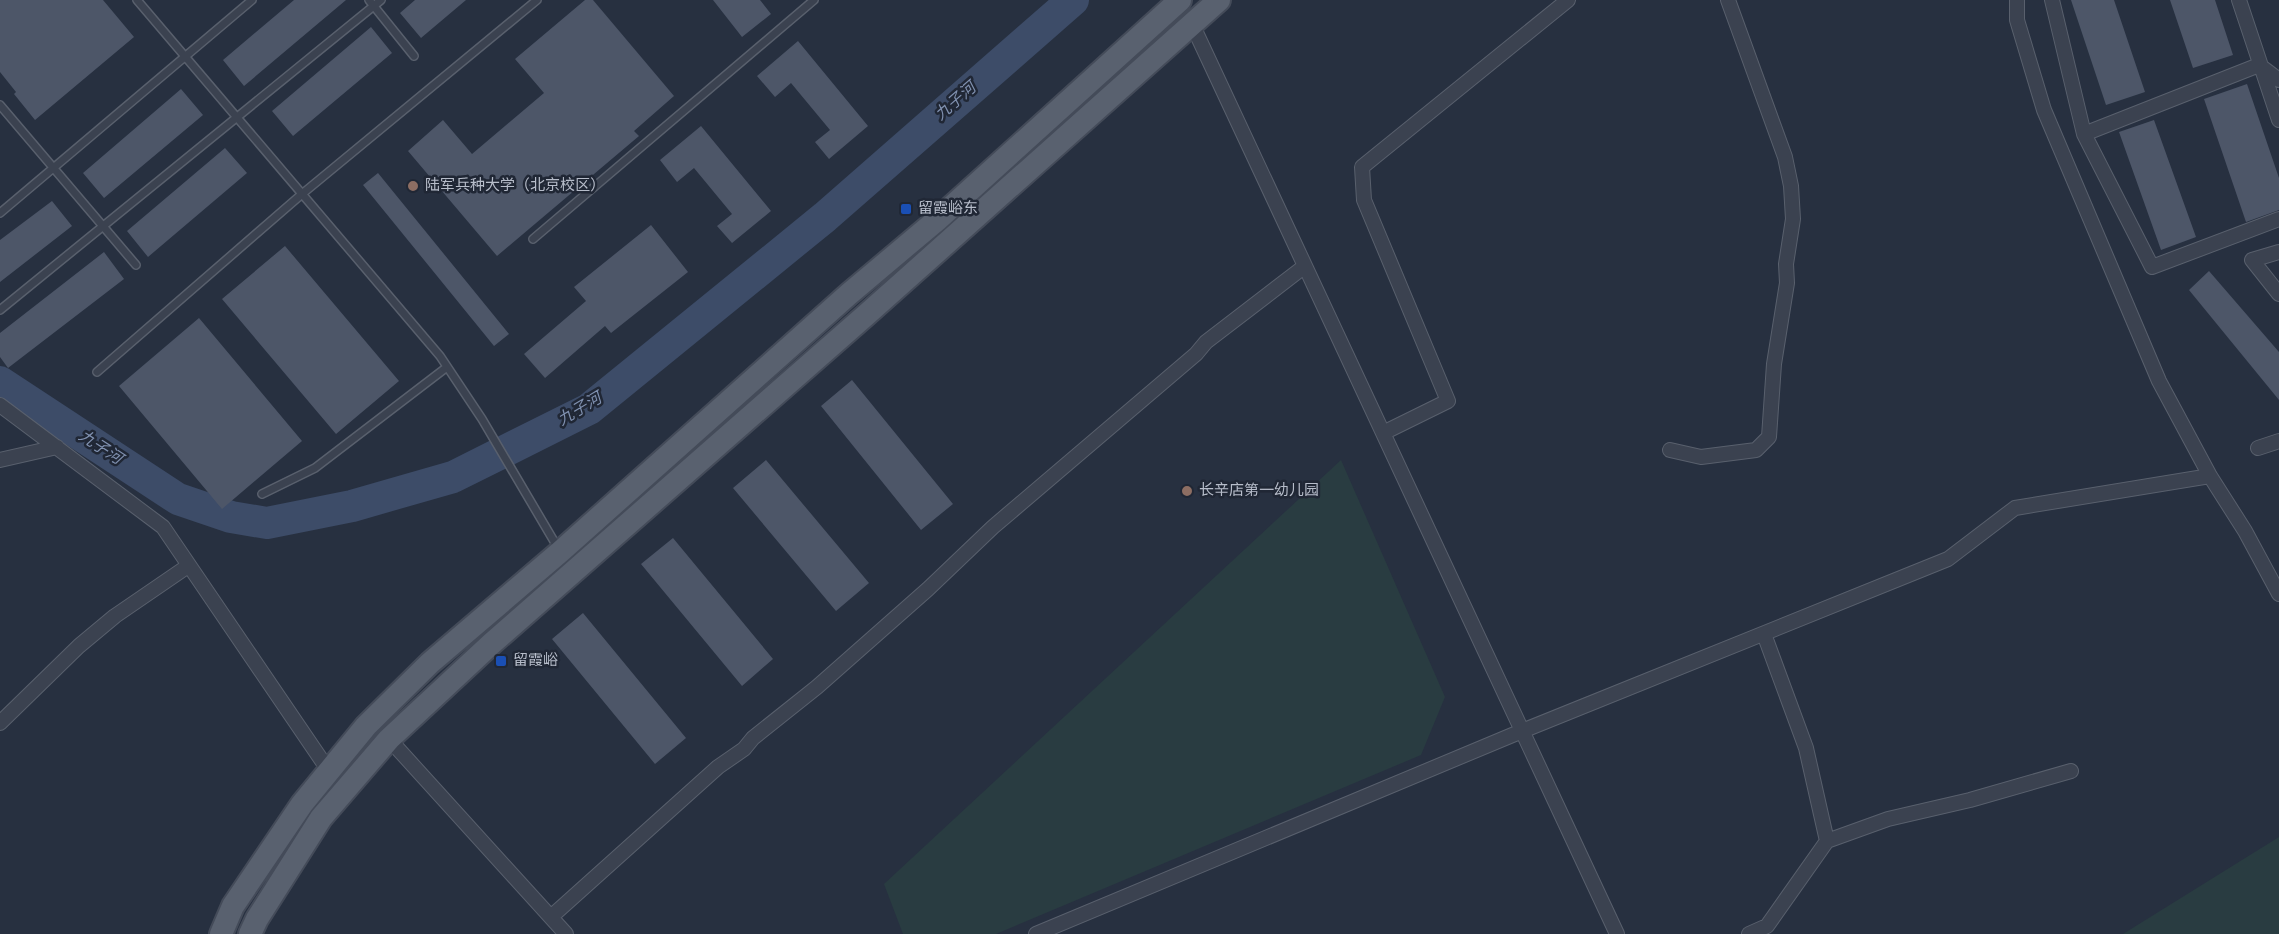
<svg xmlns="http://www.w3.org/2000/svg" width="2279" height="934" font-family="Overpass,'Noto Sans SC',sans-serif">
<rect width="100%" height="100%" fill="#273040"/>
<!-- green -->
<path fill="#293c41" d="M1341 460 1445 697 1421 755 996 934H903L884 884Z
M2279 837V934H2123Z"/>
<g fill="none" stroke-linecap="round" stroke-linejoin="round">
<!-- river -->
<path stroke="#3d4c68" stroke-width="32" d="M0 382 178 499 231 517 267 523 352 506 453 477 589 409 825 217 1073 0"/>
</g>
<!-- building -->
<path fill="#4d5668" d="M0 0H103L134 37 35 120 14 94 16 92 0 72Z
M294 0H346L244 86 223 60Z
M415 0H466L421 38 400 13Z
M585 0H593L674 96 634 131 639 136 497 256 408 151 443 120 472 154 544 93 515 59Z
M713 0H760L771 14 742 37Z
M2071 0H2114L2145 92 2106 105Z
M2170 0H2215L2233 55 2193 68Z
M371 27 392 53 293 136 272 111Z
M798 41 868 126 829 159 815 142 830 130 791 83 775 97 757 76Z
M2247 84 2279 178V210L2246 222 2204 99Z
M181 89 203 115 104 198 83 173Z
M2154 120 2196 237 2161 250 2119 132Z
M701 126 771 211 732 243 717 226 732 214 694 168 677 182 660 160Z
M225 148 247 173 148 257 127 231Z
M378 173 509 334 494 346 363 185Z
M52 201 72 226 0 282V240Z
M651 225 688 272 611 333 605 326 545 378 524 354 586 301 574 287Z
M285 246 399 381 336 434 222 299Z
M104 252 124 279 8 368 0 357V333Z
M2209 271 2279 352V400L2189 290Z
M199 318 302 441 222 509 119 386Z
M852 380 953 504 921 530 821 406Z
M766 460 869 583 836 611 733 488Z
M673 538 773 659 742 686 641 564Z
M583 613 686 738 655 764 552 639Z"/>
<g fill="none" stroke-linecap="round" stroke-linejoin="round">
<!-- service casing -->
<g stroke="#59606d" stroke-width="10">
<path id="service" d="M137 0 440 356 482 419 558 548
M369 0 414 56
M0 105 136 265
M0 213 252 0
M533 239 814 0
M0 310 381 0
M97 372 302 194 537 0
M262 494 315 468 447 367"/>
</g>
<!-- minor casing -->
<g stroke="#59606d" stroke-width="16">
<path id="minor" d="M2017 0V20L2044 110 2159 381 2210 476 2245 531 2279 594
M2052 0 2084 134 2152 267 2279 219
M2239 0 2279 120
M1192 24 1617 934
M2084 134 2259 65 2279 80
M2279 252 2252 260 2279 294
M0 405 163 527 329 771
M1383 433 1448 401 1364 200 1362 167 1568 0
M2258 448 2279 441
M1670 450 1701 457 1756 450 1769 437 1774 364 1787 283 1786 264 1793 219 1791 186 1785 157 1728 0
M0 460 57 447
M1764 634 1806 748 1827 841
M0 723 79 646 115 616 188 566
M389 739 566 934
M552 916 718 767 744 749 753 738 817 687 928 589 993 527 1196 354 1206 342 1305 266
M1036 934 1522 731 1948 559 2015 508 2210 476
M1749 934 1767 926 1827 841 1888 819 1970 800 2071 771"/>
</g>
<!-- primary casing -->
<g stroke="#444b59" stroke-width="26">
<path id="primary" d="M221 934 233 906 302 804 366 726 430 663 560 552 849 294 937 220 1180 0
M250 934 257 919 321 818 389 739 491 644 866 315 1219 0"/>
</g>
<!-- service -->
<use href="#service" stroke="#3b4250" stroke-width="7"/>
<!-- minor -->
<use href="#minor" stroke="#3b4250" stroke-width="14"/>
<!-- primary -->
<use href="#primary" stroke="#59616f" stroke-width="22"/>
</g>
<!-- markers -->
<g fill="#8d6e63" stroke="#202735" stroke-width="2">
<circle cx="413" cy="186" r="6"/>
<circle cx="1187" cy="491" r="6"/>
</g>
<g fill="#1a4fb4" stroke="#202735" stroke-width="2">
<rect x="900" y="203" width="12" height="12" rx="3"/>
<rect x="495" y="655" width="12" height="12" rx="3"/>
</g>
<g text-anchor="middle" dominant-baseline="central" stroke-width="5" stroke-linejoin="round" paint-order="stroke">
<!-- poi labels -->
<g font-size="15" fill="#b7bdca" stroke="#202735" text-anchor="start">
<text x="425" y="186">陆军兵种大学（北京校区）</text>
<text x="918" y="209">留霞峪东</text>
<text x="1199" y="491">长辛店第一幼儿园</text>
<text x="513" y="661">留霞峪</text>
</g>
<!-- water labels -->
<g font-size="16" font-style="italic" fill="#8091b0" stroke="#202735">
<text transform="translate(956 102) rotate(-41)">九子河</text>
<text transform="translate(580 410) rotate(-31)">九子河</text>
<text transform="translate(100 448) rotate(33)">九子河</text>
</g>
</g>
</svg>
